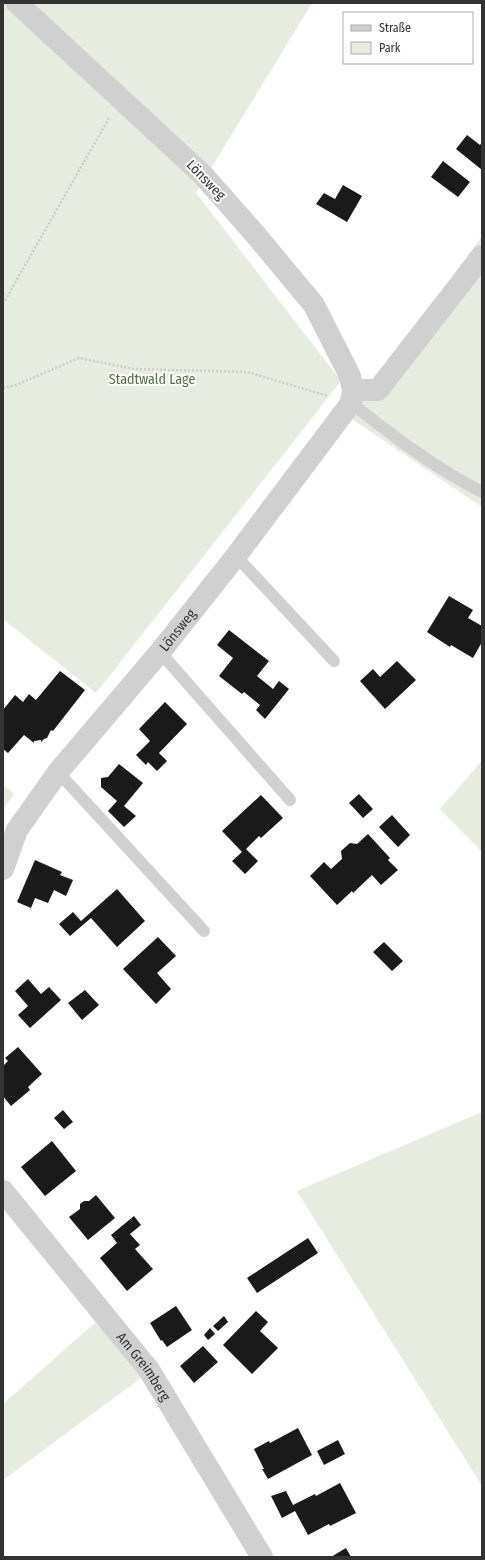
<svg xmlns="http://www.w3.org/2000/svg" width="485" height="1560" font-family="'Fira Sans Condensed',sans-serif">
<rect width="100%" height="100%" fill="#fff"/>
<!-- green -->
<path fill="#e6ecdf" d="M3 3H312L196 193 341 381 96 693 3 619Z
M482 236V507L346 415 371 388Z
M482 761V852L440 809Z
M3 785 14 794 3 810Z
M482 1112V1486L297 1191Z
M97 1321 141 1378 3 1480V1404Z"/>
<!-- building -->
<path fill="#1a1a1a" d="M467 135 480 145 482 142V170L456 149Z
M443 161 470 182 458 197 431 177Z
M343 185 362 196 347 222 316 204 324 193 335 199Z
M449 596 473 610 468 618 482 626V642L473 658 451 645 450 647 427 632Z
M229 630 269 661 257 676 273 689 279 681 289 689 265 719 256 710 260 705 244 692 242 694 219 676 233 658 217 645Z
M397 661 416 680 385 709 360 681 373 669 380 677Z
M60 671 85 690 53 731 51 730 47 738 44 739 41 742V740L34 741V743L24 735 8 753 3 749V710L15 695 23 702 29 694 36 700Z
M165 702 187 724 159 753 167 761 157 771 148 762 146 765 136 755 150 741 139 729Z
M119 764 143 783 124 806 136 816 124 827 108 811 117 801 101 787V778L108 777Z
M359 794 373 809 363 818 349 803Z
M261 795 283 818 261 838 259 836 246 849 258 861 245 874 232 861 242 852 222 831Z
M392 815 410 835 398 847 379 827Z
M368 834 390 858 388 860 398 870 381 885 372 875 353 893 352 891 337 905 310 876 324 862 331 869 342 859 341 851 350 843 357 844Z
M35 860 62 872 60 875 73 880 66 896 54 890 48 903 35 898 31 908 17 902Z
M117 889 145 921 117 947 91 918 70 936 59 924 73 912 81 921Z
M158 937 176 956 157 973 171 989 156 1004 123 969Z
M384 942 403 961 392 971 373 952Z
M28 979 41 994 49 987 61 1000 30 1028 18 1015 28 1006 15 991Z
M85 990 99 1005 82 1020 68 1003Z
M18 1047 42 1074 28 1087 30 1090 11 1106 3 1096V1066L8 1061 5 1058Z
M63 1110 73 1122 64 1129 54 1118Z
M52 1141 76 1171 45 1196 21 1167Z
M96 1195 115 1218 88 1240 69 1217 80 1209V1204L84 1201H89Z
M134 1216 141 1225 130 1234 140 1245 135 1249 153 1269 127 1291 100 1258 117 1243 111 1235Z
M308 1238 318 1253 257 1293 247 1278Z
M176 1306 192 1330 167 1347 162 1340 161 1341 150 1323Z
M256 1311 268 1322 260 1331 278 1348 252 1374 223 1345Z
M224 1316 228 1322 218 1331 213 1326Z
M210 1328 215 1334 208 1340 204 1335Z
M203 1346 218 1362 194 1383 180 1366Z
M298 1428 312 1455 268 1479 262 1469H264L254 1449 269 1441 270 1443Z
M338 1440 345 1454 324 1465 317 1451Z
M340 1483 356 1513 330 1526 329 1524 308 1535 295 1511 282 1518 271 1496 286 1491 293 1505 315 1494 316 1496Z
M346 1548 351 1557H331Z"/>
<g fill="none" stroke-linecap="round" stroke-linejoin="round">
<!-- path -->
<path stroke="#cdcdcd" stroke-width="2.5" stroke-dasharray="2 2" stroke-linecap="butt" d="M3 304 109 118
M3 388 16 385 79 358 134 369 247 372 328 396"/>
<!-- service -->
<path stroke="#d0d0d0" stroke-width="12" d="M351 403C393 436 433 467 482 492
M236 556 334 661
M160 652 290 800
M58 772 204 931"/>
<!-- minor -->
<g stroke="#d0d0d0" stroke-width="22">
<path d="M353 390H378L482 256"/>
<path id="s1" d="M3 869 17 830 58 772 160 652 236 556 351 403 353 390 350 376 314 305 255 234 202 174 17 3"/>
<path id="s2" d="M3 1191 149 1370 262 1557"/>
</g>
</g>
<g text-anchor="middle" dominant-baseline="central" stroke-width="4" stroke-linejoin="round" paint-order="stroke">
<!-- street labels -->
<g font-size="14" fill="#333" stroke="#fff">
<text transform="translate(206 180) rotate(46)">Lönsweg</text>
<text stroke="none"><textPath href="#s1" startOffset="298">Lönsweg</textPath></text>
<text stroke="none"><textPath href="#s2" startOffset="225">Am Greimberg</textPath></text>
</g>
<!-- park labels -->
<g font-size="14" fill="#56703f" stroke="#fff">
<text x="152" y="379">Stadtwald Lage</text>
</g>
</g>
<!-- border -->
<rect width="485" height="1560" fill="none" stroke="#333333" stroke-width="8"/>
<!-- legend -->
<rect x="343" y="12" width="130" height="52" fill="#ffffff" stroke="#adadad"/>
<rect x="351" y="25" width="20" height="6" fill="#d0d0d0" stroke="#adadad"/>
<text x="379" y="32" font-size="12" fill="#333333">Straße</text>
<rect x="351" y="42" width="20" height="12" fill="#e6ecdf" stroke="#adadad"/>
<text x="379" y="52" font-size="12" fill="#333333">Park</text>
</svg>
